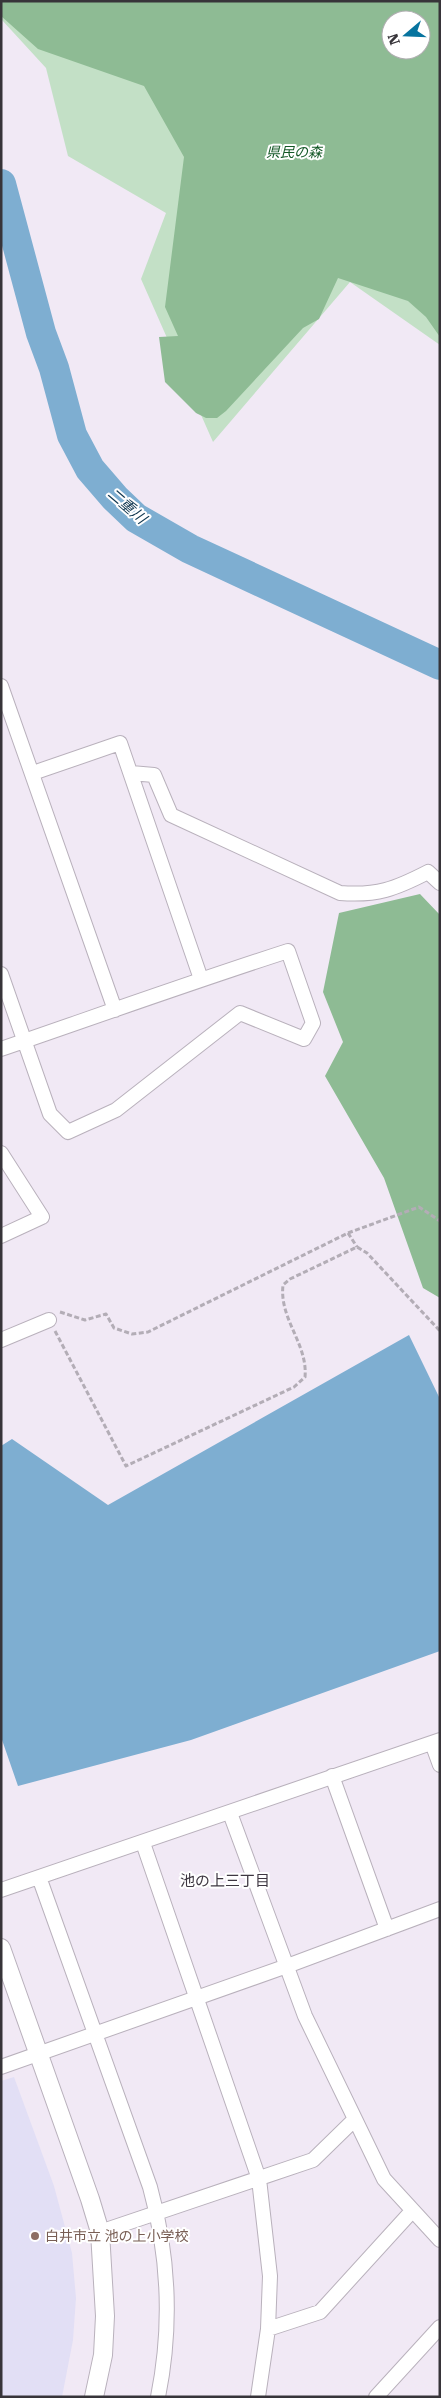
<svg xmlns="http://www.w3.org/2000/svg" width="441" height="2398" font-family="'Roboto Serif','Noto Sans JP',serif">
<rect width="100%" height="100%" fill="#f1e9f5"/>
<!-- education -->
<path fill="#e2dff5" d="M14 2077 54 2186 72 2253 76 2298 73 2340 62 2397H1V2081Z"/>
<!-- green -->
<path fill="#c3e0c6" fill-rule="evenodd" d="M1 1H440V345L350 282 213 442 141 279 166 213 68 156 46 68 1 19ZM391 20H421V50H391Z"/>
<!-- forest -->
<path fill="#8ebb94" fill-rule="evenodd" d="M1 1H440V337L426 317 408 301 338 278 319 319 303 328 226 411 217 418H206L196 413 165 382 159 337 178 336 165 307 184 157 144 86 38 49 1 16ZM391 20H421V50H391Z
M420 894 440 915V1298L423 1288 384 1178 325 1076 343 1042 323 992 339 913Z"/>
<!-- water -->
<path fill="#7eaed1" d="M409 1335 440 1399V1651L191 1740 18 1786 1 1737V1446L12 1439 108 1505Z"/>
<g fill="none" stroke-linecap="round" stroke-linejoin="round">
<!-- river -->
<path stroke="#7eaed1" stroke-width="30" d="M1 184 41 333 54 368 72 435 90 469 115 498 136 518 190 549 440 665"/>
<!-- minor casing -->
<g stroke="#b9b1bc" stroke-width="16">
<path id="minor" d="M1 686 115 1010
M33 773 120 743 201 979
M131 773 154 775 171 815 340 893C377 896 395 889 428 872L440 883
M1 974 50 1114 68 1132 116 1110 240 1013 304 1039 313 1023 288 951C192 982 97 1016 1 1049
M1 1153 42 1217 1 1236
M1 1340 49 1320
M432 1743 440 1765
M332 1776 387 1929
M230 1813 305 2016 355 2119 384 2179 440 2240
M143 1843 259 2179 270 2276 268 2329 258 2397
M39 1877 150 2187C169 2256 172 2327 158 2397
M1 1890 440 1740
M1 2067 287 1966 440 1909
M100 2232 313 2160 355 2119
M268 2329 320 2312 412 2211
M376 2397 440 2327"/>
</g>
<!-- tertiary casing -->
<g stroke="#b9b1bc" stroke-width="20">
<path id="tertiary" d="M1 1948 90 2199 100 2232 105 2316 103 2355 94 2397"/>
</g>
<!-- path -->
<path stroke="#b3adb6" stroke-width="3" stroke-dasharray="5 2.5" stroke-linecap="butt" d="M348 1233 357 1247
M60 1312 85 1320 106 1314 114 1328 132 1334 148 1332 348 1233 419 1207 440 1221
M55 1331 126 1466 294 1387 305 1377C308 1344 279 1319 283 1285L290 1279 357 1247 367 1253 440 1331"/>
<!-- minor -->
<use href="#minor" stroke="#fff" stroke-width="14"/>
<!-- tertiary -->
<use href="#tertiary" stroke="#fff" stroke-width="18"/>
</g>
<!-- markers -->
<circle fill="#8d6e63" stroke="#fff" stroke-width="2" cx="35" cy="2236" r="5"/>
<g text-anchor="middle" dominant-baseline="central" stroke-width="4" stroke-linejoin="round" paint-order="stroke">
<!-- park labels -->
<g font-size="14" font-style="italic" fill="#145827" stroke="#fff">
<text x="294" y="152">県民の森</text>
</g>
<!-- education labels -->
<g font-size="14" fill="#785e54" stroke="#fff" text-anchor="start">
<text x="45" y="2236">白井市立 池の上小学校</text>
</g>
<!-- water labels -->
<g font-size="15" font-style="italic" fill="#0e354e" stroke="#fff">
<text transform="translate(127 506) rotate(41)">二重川</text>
</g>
<!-- neighbourhood labels -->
<g font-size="15" fill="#3e3741" stroke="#fff">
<text x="225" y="1881">池の上三丁目</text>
</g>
</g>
<!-- border -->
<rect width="441" height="2398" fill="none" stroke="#373439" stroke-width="5"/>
<!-- north arrow -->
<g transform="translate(406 35) rotate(251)"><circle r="24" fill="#ffffff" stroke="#afaeb0"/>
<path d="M0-4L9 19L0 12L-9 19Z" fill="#07749f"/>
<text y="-8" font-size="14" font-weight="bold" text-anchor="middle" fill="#373439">N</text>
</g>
</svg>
